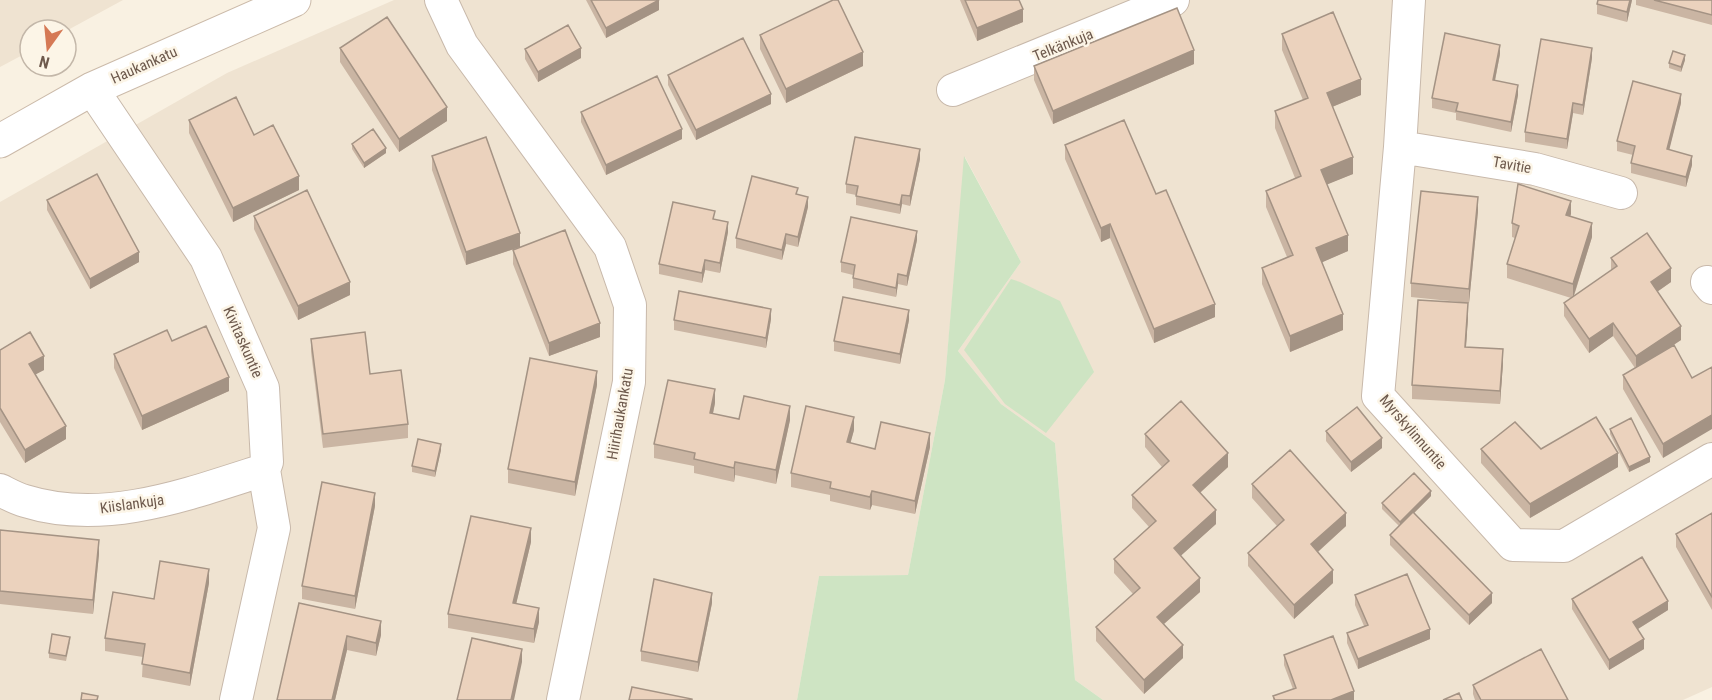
<svg xmlns="http://www.w3.org/2000/svg" width="1712" height="700" font-family="'Roboto Condensed',sans-serif">
<rect width="100%" height="100%" fill="#f9f1e2"/>
<!-- residential -->
<path fill="#efe3d1" d="M0 0H123L66 31 30 30V51L0 67Z
M394 0H1712V687L1683 700H1103L1075 680 1055 443 1001 404 958 351 1021 262 965 157 945 380 908 575 819 576 797 700H0V202L227 73Z"/>
<!-- green -->
<path fill="#cee4c3" d="M964 156 1021 262 958 351 1001 404 1055 443 1075 680 1103 700H797L819 576 908 575 945 380Z
M1011 279 1020 282 1060 301 1094 372 1046 433 1005 404 964 350Z"/>
<g fill="none" stroke-linecap="round" stroke-linejoin="round">
<!-- street casing -->
<g stroke="#c8b9ab" stroke-width="34">
<path id="street" d="M441 0 462 45 610 247 630 305 629 382 563 700
M1409 0 1400 147 1378 396 1513 545 1564 546 1712 459
M92 89 206 258 263 388 267 462 264 470 274 528 236 700
M953 90 1173 0
M1400 147 1535 169 1621 193
M1707 282 1712 288
M0 490C8 494 17 499 25 501 105 526 188 494 264 470"/>
</g>
<!-- secondary casing -->
<g stroke="#cbbaa9" stroke-width="35">
<path id="secondary" d="M0 141 92 89 294 0"/>
</g>
<!-- street -->
<use href="#street" stroke="#fff" stroke-width="32"/>
<!-- secondary -->
<use href="#secondary" stroke="#fff" stroke-width="33"/>
</g>
<!-- wall -->
<path fill="#cab5a3" d="M586 0H659V10L606 38Z
M960 0H1019L1023 22 977 41Z
M1632 0 1627 22 1597 14V4Z
M1636 0H1712V25L1636 5Z
M1282 34 1361 95 1332 107 1353 174 1327 184 1348 251 1322 262 1343 330 1290 352 1262 284V268L1287 257 1266 207V191L1295 178 1275 128V111L1303 100 1282 50Z
M760 35 863 66 786 103 760 49Z
M340 48 447 121 399 152 340 62Z
M525 49 581 58 538 82 525 59Z
M1500 54 1495 81 1518 95 1511 132 1456 120V113L1432 108V98Z
M1592 58 1583 115 1573 113 1567 149 1525 142V132Z
M1685 60 1681 72 1669 68V63Z
M1194 64 1053 124 1034 80V66Z
M668 75 771 104 696 140 668 85Z
M1681 103 1669 149 1692 165 1686 187 1631 173V163L1633 155 1617 151V141Z
M581 112 682 139 606 175 581 122Z
M189 120 254 135 299 190 233 222 189 133Z
M352 144 386 153 364 168 352 149Z
M1065 145 1156 194 1215 317 1154 343 1110 238 1101 242 1065 159Z
M432 156 520 247 466 265 432 170Z
M920 159 910 206 902 204 900 214 856 205V195L846 193V184Z
M798 195 808 207 798 247 786 244 782 260 736 248V238Z
M47 200 139 262 90 289 47 210Z
M1478 211 1469 303 1411 297V283Z
M1571 214 1570 216 1592 237 1574 296 1611 271V258L1671 282 1657 292 1681 340 1667 349 1663 458 1623 389V375L1635 368 1613 336 1589 353 1564 316V303L1571 298 1507 278V264L1515 238 1512 237V223Z
M254 216 350 295 298 320 254 229Z
M715 219 728 232 720 273 705 270 702 283 659 274V264Z
M917 240 907 286 898 284 896 297 853 288V275L841 272V262Z
M513 250 600 337 549 356 513 264Z
M1468 317 1466 347 1503 363 1500 404 1412 399V385Z
M771 319 766 348 674 330V320Z
M909 320 900 364 834 351V341Z
M311 339 370 374 408 424V438L323 448 311 352Z
M172 341 229 391 142 430 114 368V354Z
M0 350 44 370 35 374 66 439 25 463 0 422Z
M597 385 575 496 508 483V469Z
M715 403 713 414 739 419 790 420 776 484 735 475 734 482 694 473V466L654 458V444Z
M1610 429 1650 462 1629 472 1610 434Z
M854 430 850 443 875 449 930 447 915 514 872 505 870 510 830 501V495L791 487V473Z
M1326 431 1382 448 1351 472 1326 441Z
M1145 434 1228 467 1200 493 1216 524 1180 556 1200 592 1164 624 1183 658 1144 694 1096 641V627L1133 594 1114 573V559L1149 527 1132 508V495L1162 467 1145 447Z
M1481 449H1541L1618 467 1530 518 1481 463Z
M441 450 435 477 412 472V466Z
M1252 484 1346 526 1318 552 1333 583 1294 619 1248 566V553L1277 526 1252 498Z
M1431 496 1414 513 1492 603 1469 625 1390 545V535L1399 526 1382 509V503Z
M375 506 355 609 302 599V586Z
M1712 513V610L1676 547V534Z
M0 530 99 554 93 614 0 604Z
M531 542 516 604 539 622 534 643 448 628V614Z
M209 583 190 686 142 677 143 657 105 651V638L154 599Z
M1355 595 1430 639 1358 669 1347 643V633L1364 626 1355 605Z
M1572 599 1668 610 1638 629 1644 649 1609 670 1572 609Z
M299 603 381 635 376 656 347 650 335 700H277Z
M712 603 698 672 641 661V651Z
M70 642 66 661 49 658V653Z
M1284 655 1354 700H1273V696L1293 689 1284 665Z
M1473 685 1568 700H1475L1473 694Z"/>
<!-- shaded-wall -->
<path fill="#a49384" d="M659 0V10L606 38V28Z
M1630 0H1632L1627 22V12Z
M1023 9V22L977 41V28Z
M1500 45V54L1493 90V80Z
M581 48V58L538 82V72Z
M1592 48V58L1583 115V105Z
M1194 50V64L1053 124V111Z
M863 52V66L786 103V89Z
M1685 55V60L1681 72V67Z
M1361 79V95L1327 109V93Z
M1518 85V95L1511 132V122Z
M771 94V104L696 140V130Z
M1681 94V103L1667 159V149Z
M1573 103V113L1567 149V139Z
M447 107V121L399 152V139Z
M682 129V139L606 175V165Z
M386 148V153L364 168V163Z
M920 149V159L910 206V196Z
M1692 156V165L1686 187V177Z
M1353 157V174L1321 187V170Z
M299 176V190L233 222V208Z
M902 195V204L900 214V205Z
M808 197V207L798 247V237Z
M1478 197V211L1469 303V289Z
M1571 201V214L1566 228V215Z
M728 222V232L720 273V263Z
M1592 223V237L1573 298V284Z
M1110 224V238L1101 242V228Z
M917 231V240L907 286V276Z
M520 233V247L466 265V252Z
M786 234V244L782 260V250Z
M1348 235V251L1316 265V248Z
M139 252V262L90 289V279Z
M705 260V270L702 283V273Z
M1671 268V282L1651 296V282Z
M898 274V284L896 297V288Z
M350 282V295L298 320V306Z
M1468 303V317L1465 361V347Z
M1215 304V317L1154 343V329Z
M771 309V319L766 348V338Z
M909 310V320L900 364V354Z
M1343 314V330L1290 352V336Z
M600 323V337L549 356V343Z
M1613 323V336L1589 353V339Z
M1681 326V340L1636 370V356Z
M1503 349V363L1500 404V391Z
M44 356V370L29 378V364Z
M597 371V385L575 496V482Z
M229 377V391L142 430V416Z
M715 389V403L710 427V413Z
M790 406V420L776 484V470Z
M1712 415V429L1663 458V444Z
M854 417V430L847 456V442Z
M66 426V439L25 463V450Z
M930 433V447L915 514V501Z
M1382 438V448L1351 472V462Z
M441 444V450L435 477V471Z
M1228 453V467L1193 499V485Z
M1618 453V467L1530 518V504Z
M1650 457V462L1629 472V467Z
M735 462V475L734 482V468Z
M872 491V505L870 510V497Z
M1431 491V496L1400 527V522Z
M375 493V506L355 609V596Z
M1216 510V524L1174 562V548Z
M1346 513V526L1311 558V544Z
M531 528V542L513 617V603Z
M99 540V554L93 614V600Z
M209 569V583L190 686V673Z
M1333 570V583L1294 619V605Z
M1200 578V592L1157 630V617Z
M712 593V603L698 672V662Z
M1492 593V603L1469 625V615Z
M1668 601V610L1633 632V622Z
M539 608V622L534 643V629Z
M381 621V635L376 656V643Z
M1430 629V639L1358 669V659Z
M347 636V650L335 700H332Z
M1644 639V649L1609 670V660Z
M1183 645V658L1144 694V680Z
M522 649V662L514 700H511Z
M1354 691V700H1331Z"/>
<!-- building -->
<path fill="#ebd2bd" stroke="#a49384" stroke-width="1.5" d="M591 0H659L606 28Z
M833 0H838L863 52 786 89 760 35Z
M965 0H1019L1023 9 977 28Z
M1598 0H1630L1627 12 1597 4Z
M1654 0H1712V15Z
M1177 8 1194 50 1053 111 1034 66Z
M1333 12 1361 79 1327 93 1353 157 1321 170 1348 235 1316 248 1343 314 1290 336 1262 268 1293 255 1266 191 1301 176 1275 111 1308 98 1282 34Z
M387 17 447 107 399 139 340 48Z
M568 25 581 48 538 72 525 49Z
M1445 33 1500 45 1493 80 1518 85 1511 122 1456 111 1458 103 1432 98Z
M743 38 771 94 696 130 668 75Z
M1541 39 1592 48 1583 105 1573 103 1567 139 1525 132Z
M1673 51 1685 55 1681 67 1669 63Z
M657 76 682 129 606 165 581 112Z
M1633 81 1681 94 1667 149 1692 156 1686 177 1631 163 1635 146 1617 141Z
M236 97 254 135 273 125 299 176 233 208 189 120Z
M1124 120 1156 194 1166 190 1215 304 1154 329 1110 224 1101 228 1065 145Z
M373 129 386 148 364 163 352 144Z
M486 137 520 233 466 252 432 156Z
M855 137 920 149 910 196 902 195 900 205 856 196 858 186 846 184Z
M97 174 139 252 90 279 47 200Z
M752 176 798 188 796 194 808 197 798 237 786 234 782 250 736 238Z
M1518 184 1571 201 1566 215 1592 223 1573 284 1507 264 1519 226 1512 223Z
M307 190 350 282 298 306 254 216Z
M1421 191 1478 197 1469 289 1411 283Z
M673 202 715 211 713 219 728 222 720 263 705 260 702 273 659 264Z
M851 217 917 231 907 276 898 274 896 288 853 278 855 265 841 262Z
M565 230 600 323 549 343 513 250Z
M1647 233 1671 268 1651 282 1681 326 1636 356 1613 323 1589 339 1564 303 1617 266 1611 258Z
M679 291 771 309 766 338 674 320Z
M843 297 909 310 900 354 834 341Z
M1418 300 1468 303 1465 347 1503 349 1500 391 1412 385Z
M206 326 229 377 142 416 114 354 167 330 172 341Z
M30 332 44 356 29 364 66 426 25 450 0 408V350Z
M365 332 370 374 401 370 408 424 323 434 311 339Z
M1674 345 1692 378 1712 367V415L1663 444 1623 375Z
M530 358 597 371 575 482 508 469Z
M668 380 715 389 710 413 739 419 744 396 790 406 776 470 735 462 734 468 694 459 695 453 654 444Z
M1181 401 1228 453 1193 485 1216 510 1174 548 1200 578 1157 617 1183 645 1144 680 1096 627 1140 588 1114 559 1156 521 1132 495 1169 461 1145 434Z
M806 406 854 417 847 442 875 449 881 422 930 433 915 501 872 491 870 497 830 488 831 482 791 473Z
M1357 407 1382 438 1351 462 1326 431Z
M1596 417 1618 453 1530 504 1481 449 1515 422 1541 449Z
M1631 418 1650 457 1629 467 1610 429Z
M418 439 441 444 435 471 412 466Z
M1290 450 1346 513 1311 544 1333 570 1294 605 1248 553 1284 520 1252 484Z
M1414 473 1431 491 1400 522 1382 503Z
M322 482 375 493 355 596 302 586Z
M1413 512 1492 593 1469 615 1390 535Z
M1712 513V597L1676 534Z
M471 516 531 528 513 603 539 608 534 629 448 614Z
M0 530 99 540 93 600 0 591Z
M1642 557 1668 601 1633 622 1644 639 1609 660 1572 599Z
M160 561 209 569 190 673 142 664 145 644 105 638 113 592 154 599Z
M1407 574 1430 629 1358 659 1347 633 1368 625 1355 595Z
M654 579 712 593 698 662 641 651Z
M299 603 381 621 376 643 347 636 332 700H277Z
M52 634 70 637 66 656 49 653Z
M1333 636 1354 691 1331 700H1275L1273 696 1296 688 1284 655Z
M472 638 522 649 511 700H457Z
M1541 649 1568 700H1481L1473 685Z
M632 687 692 699V700H629Z
M82 693 98 696 97 700H81Z
M1459 693 1462 700H1443Z"/>
<g text-anchor="middle" dominant-baseline="central" stroke-width="5" stroke-linejoin="round" paint-order="stroke">
<!-- street labels -->
<g font-size="15" fill="#6d594c" stroke="#fcf5e7">
<text transform="translate(1063 45) rotate(-22)">Telkänkuja</text>
<text transform="translate(144 65) rotate(-24)">Haukankatu</text>
<text transform="translate(1512 165) rotate(10)">Tavitie</text>
<text transform="translate(243 342) rotate(66)">Kivitaskuntie</text>
<text transform="translate(620 414) rotate(-80)">Hiirihaukankatu</text>
<text transform="translate(1413 432) rotate(49)">Myrskylinnuntie</text>
<text transform="translate(132 504) rotate(-8)">Kiislankuja</text>
</g>
</g>
<!-- north arrow -->
<g transform="translate(48 48) rotate(195)"><circle r="28" fill="#fcf5e7" stroke="#c3b7a9" stroke-width="1.5"/>
<path d="M0-4.5L10 22L0 15L-10 22Z" fill="#d57955"/>
<text y="-9" font-size="16" font-weight="bold" text-anchor="middle" fill="#6d594c">N</text>
</g>
</svg>
